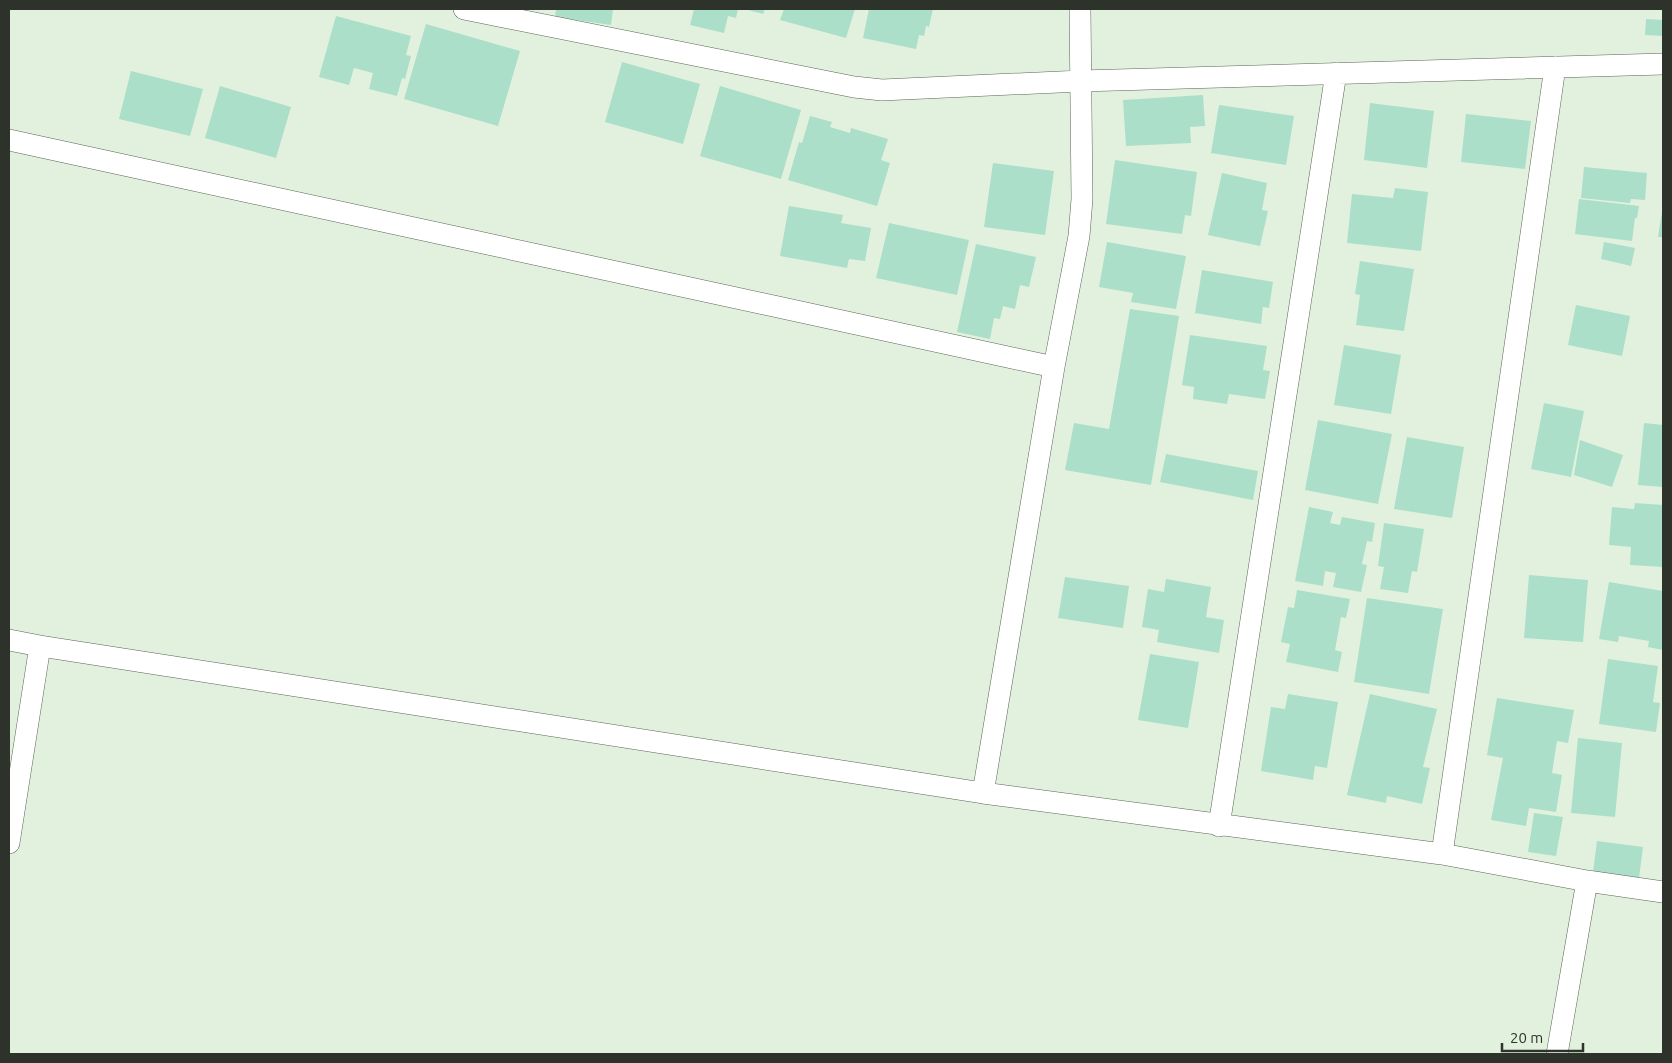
<svg xmlns="http://www.w3.org/2000/svg" width="1672" height="1063" font-family="Ubuntu,sans-serif">
<rect width="100%" height="100%" fill="#e2f1dd"/>
<!-- building -->
<path fill="#abdfc9" d="M556 9H613L611 25 555 17Z
M694 9H738L736 18 728 16 724 33 690 25Z
M744 9H765L763 14Z
M784 9H855L846 38 780 20Z
M869 9H933L929 27 926 26 924 36 919 35 916 49 863 38Z
M336 16 411 36 406 55 411 56 405 79 402 78 397 96 369 89 373 73 354 68 349 85 319 77Z
M1646 19 1663 20V36L1645 35Z
M426 24 520 51 498 126 404 99Z
M622 62 700 84 683 144 605 122Z
M131 71 203 89 190 136 119 119Z
M220 86 291 107 276 158 205 138Z
M720 86 801 110 781 179 700 156Z
M1203 95 1205 126 1190 127 1191 143 1126 146 1123 100Z
M1370 103 1434 111 1427 168 1364 160Z
M1219 105 1294 116 1286 165 1211 153Z
M1466 114 1531 121 1525 169 1461 162Z
M810 116 832 122 830 127 850 133 851 128 888 139 881 160 890 163 877 206 788 180 799 142 802 143Z
M1115 160 1197 172 1191 216 1185 215 1182 234 1106 224Z
M993 163 1054 171 1045 235 984 227Z
M1584 167 1647 173 1645 200 1631 199 1630 203 1581 198Z
M1222 173 1267 183 1262 210 1268 211 1260 246 1208 235Z
M1395 188 1428 192 1421 251 1347 243 1352 194 1393 198Z
M1579 199 1639 206 1637 218H1635L1632 241 1575 234Z
M789 206 843 215 841 223 871 228 865 261 849 259 847 268 780 256Z
M1662 212H1663V237H1658Z
M889 223 969 240 957 295 876 278Z
M1107 242 1186 256 1176 309 1131 302 1133 293 1099 287Z
M1604 242 1635 248 1631 266 1601 259Z
M976 244 1036 257 1029 287 1020 285 1015 309 1003 306 1000 319 994 318 990 339 957 332Z
M1360 261 1414 269 1404 331 1356 325 1360 295 1355 294Z
M1202 270 1273 282 1269 308 1263 307 1261 324 1195 313Z
M1576 305 1630 316 1622 356 1568 345Z
M1130 309 1179 316 1151 485 1065 470 1074 423 1109 429Z
M1190 335 1267 346 1263 370 1270 371 1265 399 1229 394 1227 404 1193 399 1194 387 1182 385Z
M1344 345 1401 355 1391 414 1334 405Z
M1544 403 1584 411 1571 477 1531 469Z
M1318 420 1392 434 1378 504 1305 490Z
M1644 423 1663 425V487L1638 485Z
M1407 437 1464 447 1452 518 1394 509Z
M1580 440 1623 455 1612 487 1574 475Z
M1166 454 1258 471 1253 500 1160 482Z
M1635 503 1663 505V567L1630 565 1631 547 1609 545 1612 507 1634 509Z
M1309 507 1333 512 1330 523 1340 525 1342 517 1375 523 1372 542 1367 541 1362 564 1367 565 1361 592 1333 587 1336 573 1325 571 1323 586 1295 581Z
M1384 523 1424 529 1417 572 1412 571 1408 593 1380 589 1384 567 1378 566Z
M1529 575 1588 580 1583 642 1524 638Z
M1065 577 1129 586 1123 628 1058 618Z
M1166 579 1211 587 1206 617 1224 620 1219 653 1157 642 1159 630 1142 627 1148 589 1164 592Z
M1609 582 1663 591V650L1648 647 1649 641 1619 636 1618 642 1599 639Z
M1297 590 1350 599 1346 618 1341 617 1335 650 1342 652 1338 672 1286 662 1290 644 1281 642 1288 607 1294 608Z
M1367 598 1443 609 1429 694 1354 682Z
M1150 654 1199 662 1188 728 1138 720Z
M1608 659 1658 666 1653 702 1660 703 1656 732 1599 724Z
M1288 694 1338 702 1327 768 1315 766 1313 780 1261 771 1271 707 1285 709Z
M1370 694 1437 709 1423 767 1430 768 1422 804 1387 796 1386 803 1347 795Z
M1497 698 1574 710 1568 743 1557 741 1552 773 1562 775 1556 812 1529 808 1526 826 1491 820 1503 758 1487 755Z
M1578 738 1622 743 1615 817 1571 813Z
M1534 813 1563 817 1556 856 1528 852Z
M1597 841 1643 847 1639 878 1593 872Z"/>
<g fill="none" stroke-linecap="round" stroke-linejoin="round">
<!-- street casing -->
<g stroke="#596655" stroke-width="22">
<path id="street" d="M464 9 854 87 882 90 1081 81 1663 64
M9 140 1054 367
M9 640 40 646 983 793 1442 854 1587 881 1663 892
M983 793 1054 367 1079 236 1082 199 1080 9
M1219 826 1336 73
M9 843 40 646
M1442 854 1555 67
M1557 1054 1587 881"/>
</g>
<!-- street -->
<use href="#street" stroke="#fff" stroke-width="21"/>
</g>
<!-- border -->
<rect width="1672" height="1063" fill="none" stroke="#2d332b" stroke-width="20"/>
<!-- scale -->
<path d="M1502 1043v8h81v-8" fill="none" stroke="#2d332b" stroke-width="2.5"/>
<text x="1510" y="1043" font-size="15" fill="#2d332b" stroke="#e2f1dd" stroke-width="4" paint-order="stroke">20 m</text>
</svg>
